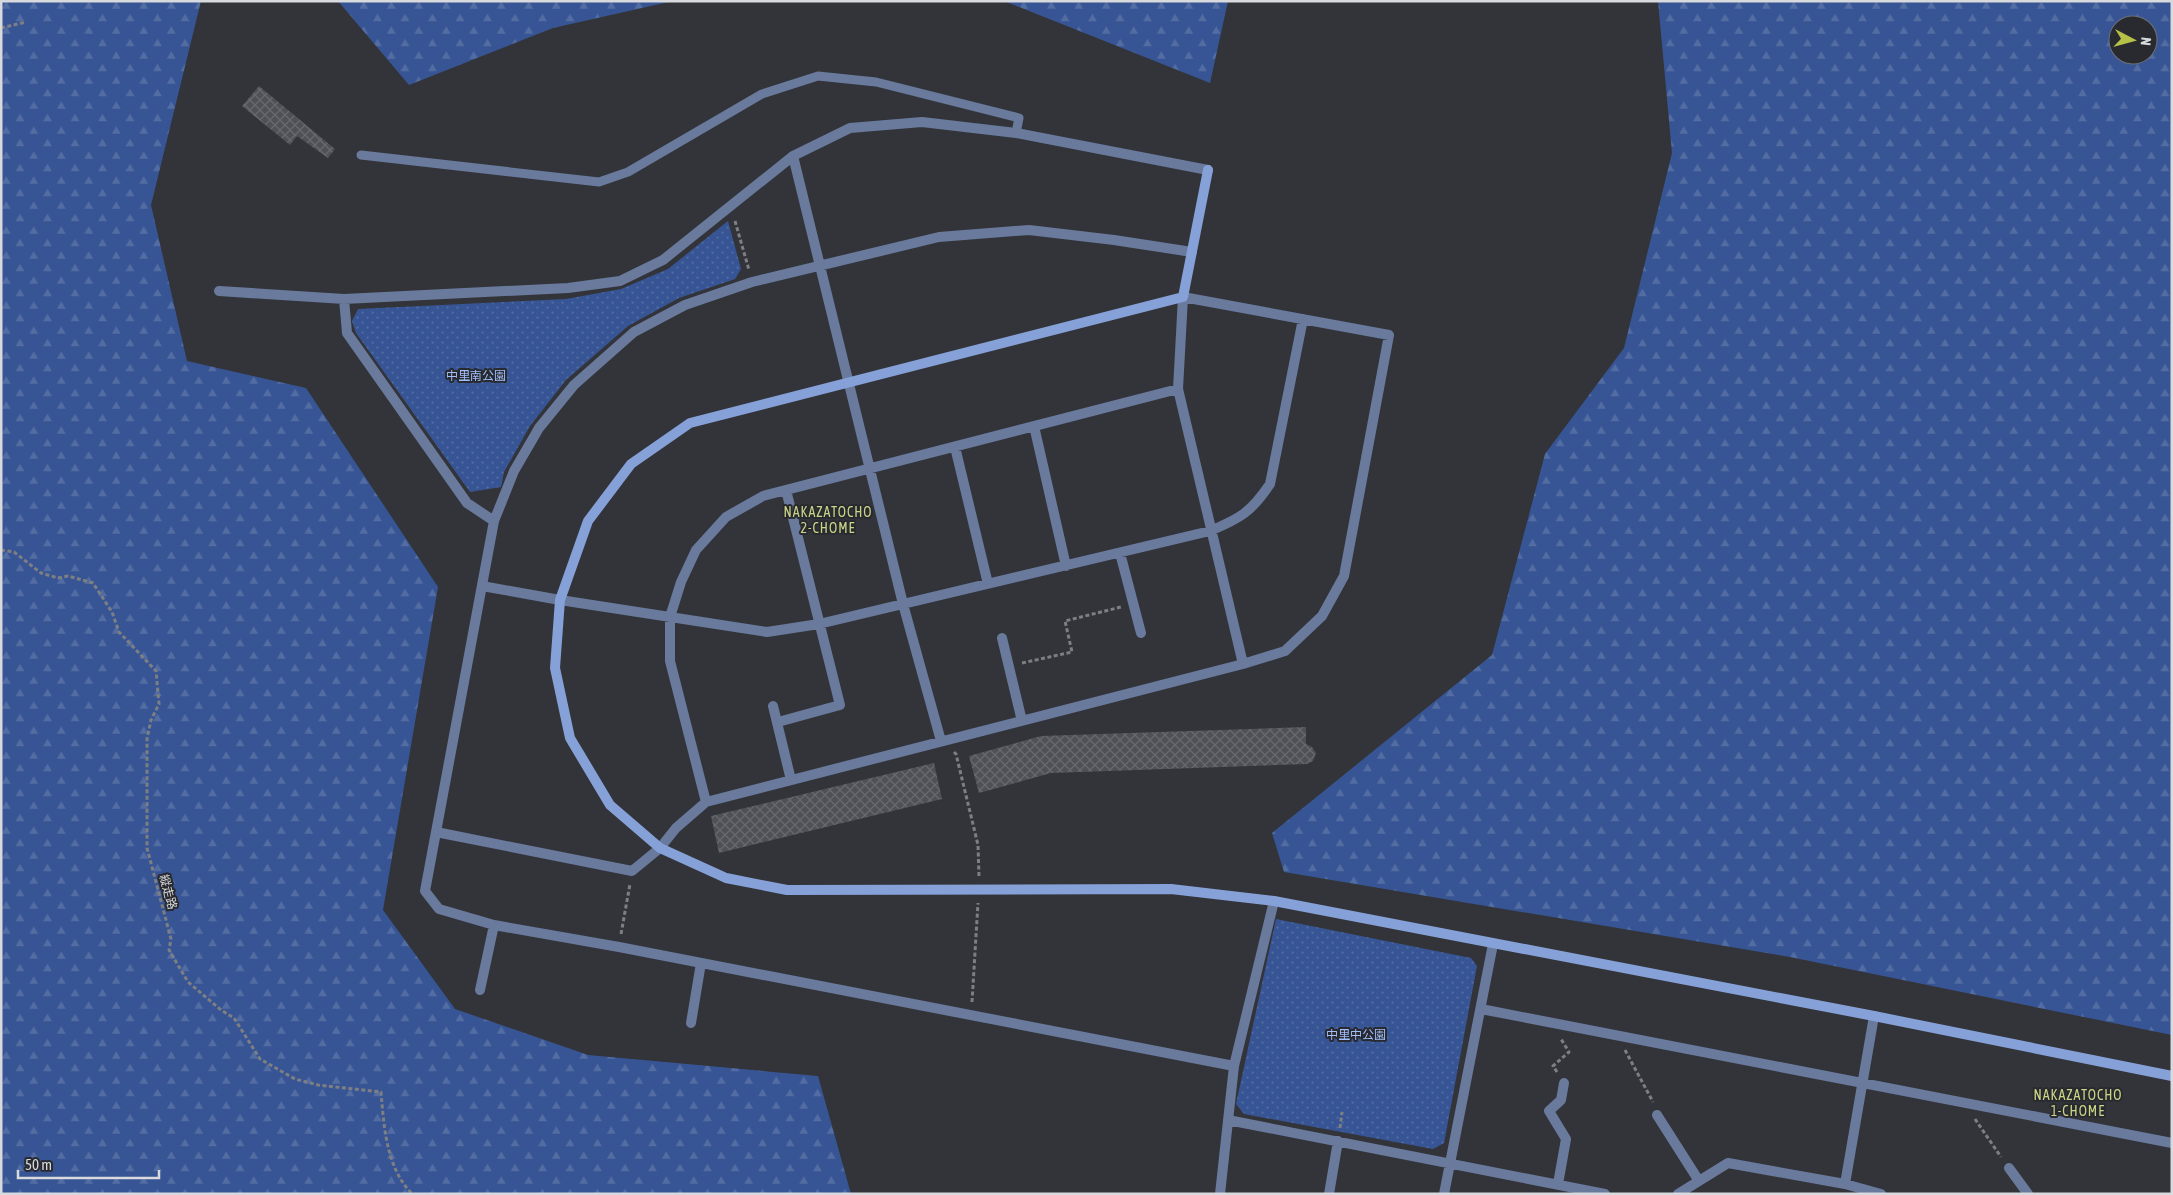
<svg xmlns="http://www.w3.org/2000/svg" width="2173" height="1195" font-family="'Asap Condensed','Noto Sans JP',sans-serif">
<defs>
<pattern id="forest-firs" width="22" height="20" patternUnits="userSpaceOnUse" patternTransform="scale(1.25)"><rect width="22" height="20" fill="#375595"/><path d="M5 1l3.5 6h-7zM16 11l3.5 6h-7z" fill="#536da3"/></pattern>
<pattern id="park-dots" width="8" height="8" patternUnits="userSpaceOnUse" patternTransform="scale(1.25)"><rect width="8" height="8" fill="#375595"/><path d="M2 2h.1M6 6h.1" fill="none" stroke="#536da3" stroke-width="1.8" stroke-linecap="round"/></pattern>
<pattern id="building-cross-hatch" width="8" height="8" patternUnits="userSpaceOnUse" patternTransform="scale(1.25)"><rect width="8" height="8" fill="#4e5156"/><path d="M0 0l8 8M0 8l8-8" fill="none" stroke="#67696e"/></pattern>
</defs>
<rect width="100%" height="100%" fill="#323439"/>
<!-- forest -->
<path fill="url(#forest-firs)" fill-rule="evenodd" d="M1 1H201L151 205 187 361 306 388 438 587 383 910 455 1009 588 1055 818 1076 851 1194H1Z
M338 1H673L553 28 409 85Z
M1004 1H1228L1210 83Z
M1658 1H2172V1035L1790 957 1284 872 1272 833 1492 655 1545 454 1624 348 1672 153ZM2118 25H2148V55H2118Z"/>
<!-- park -->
<path fill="url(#park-dots)" d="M728 221 741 269 735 279 679 298 628 326 566 380 530 426 504 472 501 487 470 492 356 333 352 321 358 309 566 299 621 289 668 269Z
M1276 919 1471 958 1477 966 1444 1143 1433 1149 1244 1114 1236 1104Z"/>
<!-- building -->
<path fill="url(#building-cross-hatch)" d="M259 86 335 149 328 158 297 136 290 145 242 106Z
M1306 727V744L1312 747 1316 753 1313 761 1307 764 1051 773 979 793 969 756 1041 736Z
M934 763 942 799 719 853 711 816Z"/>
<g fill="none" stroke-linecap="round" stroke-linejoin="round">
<!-- path -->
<path stroke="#7d7f83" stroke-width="3" stroke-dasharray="4 2.5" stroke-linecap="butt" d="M1 28 26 22
M735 221 749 270
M1 550 14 552 41 573 58 578 68 576 93 583 112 612 119 632 156 671 159 704 151 720 147 739V848L171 939 169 950 188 982 221 1010 234 1018 260 1059 295 1079 318 1085 381 1092C384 1127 386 1167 412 1194
M1022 663 1072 652 1065 621 1121 607
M954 752 956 754 978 845 979 877
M621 934 630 884
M972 1002 978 903
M1625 1050 1653 1102
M1557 1072 1553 1066 1569 1052 1561 1039
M1975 1119 2001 1157
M1340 1128 1342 1112"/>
<!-- lane -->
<path stroke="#697a9d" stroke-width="9" d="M361 155 599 182 628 172 762 94 818 76 876 82 1019 118 1016 133"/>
<!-- street -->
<path stroke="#697a9d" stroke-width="10" d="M793 156 903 604 941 741
M1192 252 1114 240 1029 230 939 237 752 282 685 305 634 332 574 385 539 428 514 471 494 521 425 891 439 909 494 925 619 947 1234 1066
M219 291 344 299 568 288 620 281 663 260 793 156 850 128 922 122 1016 133 1208 170
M344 299 347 333 467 503 494 521
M1034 426 1066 566
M955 447 988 584
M1120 553 1141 633
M482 586 560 600 767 632 819 624 1210 531C1241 518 1251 512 1270 484L1303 319
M1002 638 1022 721
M773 706 791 780
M778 722 840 705 786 490
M706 802 670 661V617L681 582 696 550 726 517 763 496 1178 389
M436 832 632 871 660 848 676 828 706 802 1243 664 1285 651 1322 616 1344 576 1389 335 1183 297 1178 389 1243 664
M480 990 494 925
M1481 1009 2172 1143
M691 1023 701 963
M1657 1115 1699 1181
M1228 1120 1605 1194
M2009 1168 2028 1194
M1558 1184 1566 1139 1549 1111 1561 1100 1564 1083
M1845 1184 1874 1016
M1220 1194 1234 1066 1274 901
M1329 1194 1338 1141
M1444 1194 1493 944
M1678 1194 1728 1163 1845 1184 1881 1194"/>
<!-- secondary -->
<path stroke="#86a1d8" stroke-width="10" d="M1208 170 1183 297 690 423 631 464 588 521 560 600 555 668 570 738 610 805 660 848 726 878 787 890 1171 889 1274 901 1874 1016 2172 1076"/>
</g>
<g text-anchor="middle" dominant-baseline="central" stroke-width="4" stroke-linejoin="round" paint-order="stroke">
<!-- park labels -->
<g font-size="12" fill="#a0bffc" stroke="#282a2f">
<text x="476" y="376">中里南公園</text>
<text x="1356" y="1035">中里中公園</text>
</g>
<!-- street labels -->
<g font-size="12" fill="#d8dadd" stroke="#282a2f">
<text transform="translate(168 892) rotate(75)">縦走路</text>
</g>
<!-- neighbourhood labels -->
<g font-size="14" letter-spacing="1" fill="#cbd487" stroke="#282a2f">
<text x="828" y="512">NAKAZATOCHO<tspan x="828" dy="16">2-CHOME</tspan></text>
<text x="2078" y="1095">NAKAZATOCHO<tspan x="2078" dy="16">1-CHOME</tspan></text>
</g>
</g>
<!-- border -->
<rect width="2173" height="1195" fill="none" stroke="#d8dadd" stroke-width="5"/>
<!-- north arrow -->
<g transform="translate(2133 40) rotate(96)"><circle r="24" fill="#282a2f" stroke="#6e7075"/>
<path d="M0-4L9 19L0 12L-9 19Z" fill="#b6c148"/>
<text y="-8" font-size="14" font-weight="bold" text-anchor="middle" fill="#d8dadd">N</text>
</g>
<!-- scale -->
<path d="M18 1170v8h141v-8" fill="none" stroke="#d8dadd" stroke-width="2.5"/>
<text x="25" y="1170" font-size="15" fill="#d8dadd" stroke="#282a2f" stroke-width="4" paint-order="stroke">50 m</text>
</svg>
